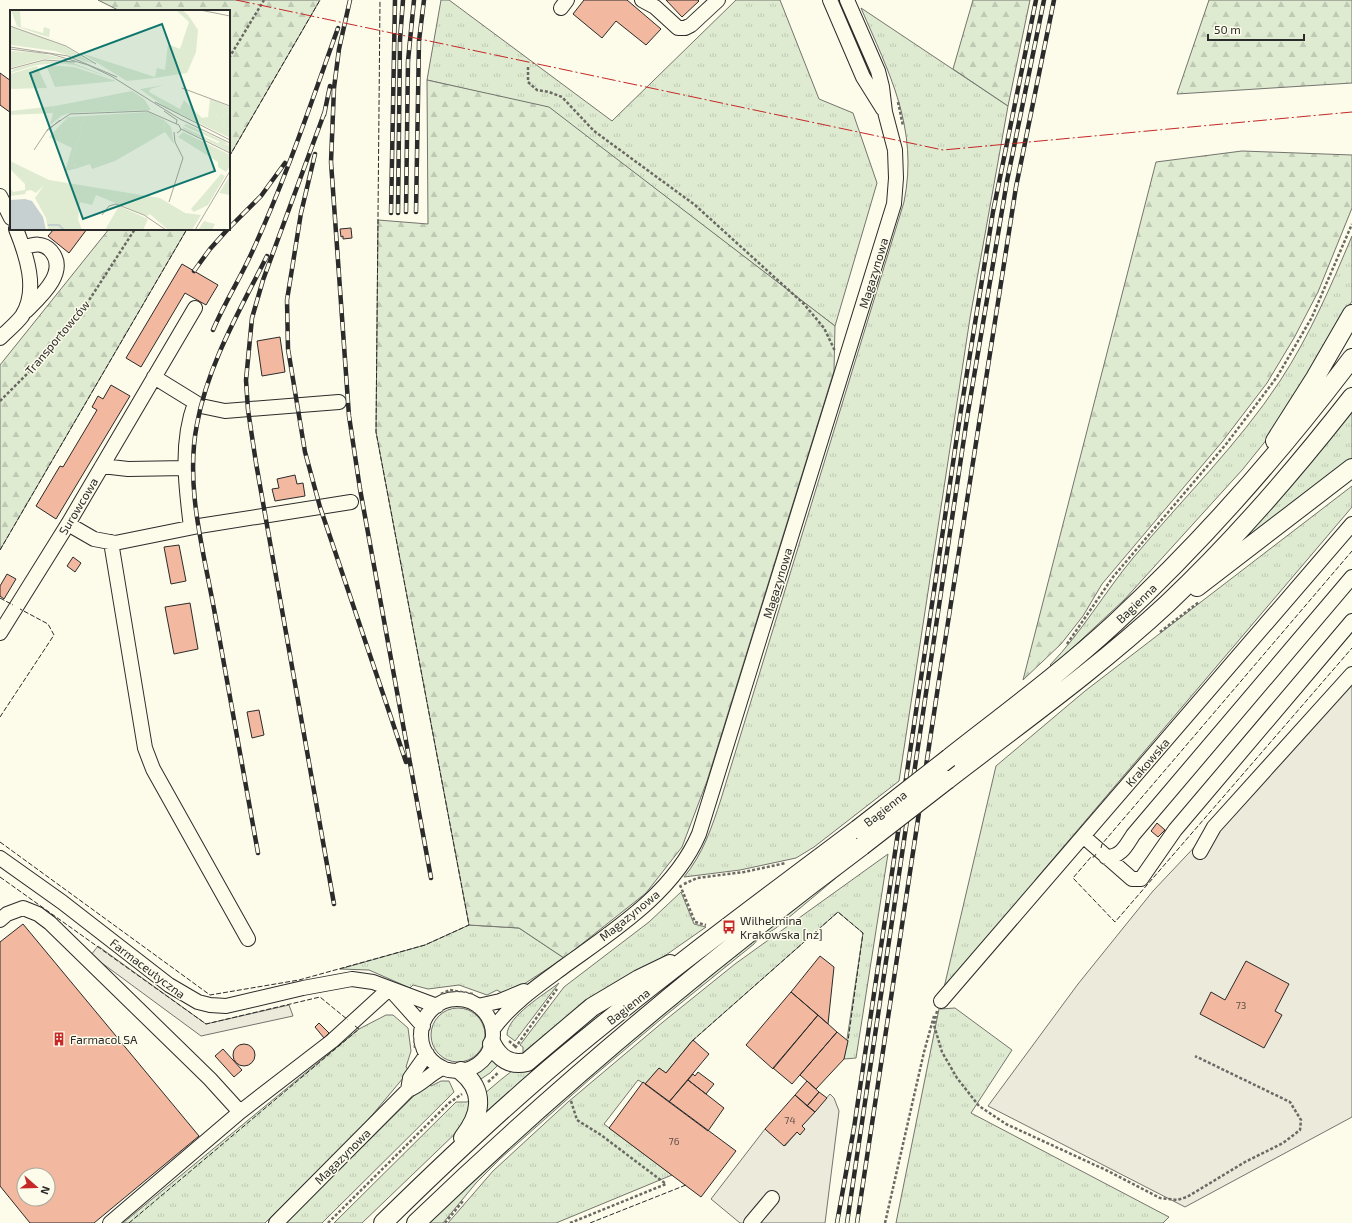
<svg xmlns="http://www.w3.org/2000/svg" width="1352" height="1223" font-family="'Exo 2',sans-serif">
<defs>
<pattern id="grass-tufts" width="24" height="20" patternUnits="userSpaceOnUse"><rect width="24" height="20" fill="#deebd1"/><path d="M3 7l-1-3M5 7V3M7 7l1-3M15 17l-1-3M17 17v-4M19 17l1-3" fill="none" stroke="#bfcab4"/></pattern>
<pattern id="forest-firs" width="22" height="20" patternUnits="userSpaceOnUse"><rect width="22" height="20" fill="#deebd1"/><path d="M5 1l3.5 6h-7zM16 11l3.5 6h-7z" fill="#bfcab4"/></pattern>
</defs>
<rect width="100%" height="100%" fill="#fdfbea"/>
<!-- grass -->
<path fill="url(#grass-tufts)" stroke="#74746e" d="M441 0H449L612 121 736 0H780L819 99 853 113 877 183 835 326 549 108 427 80Z
M861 8 1008 106 970 318 899 781 814 847 796 858 740 870 684 877C703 854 712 827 721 799L904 202C919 128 889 73 861 8Z
M1352 236V301L1340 324 1280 423 1243 469 1124 600 1052 667 1050 665C1082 632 1104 593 1133 558 1182 499 1238 445 1280 381 1310 335 1331 286 1352 236Z
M1352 409V459L1248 539 1236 545Z
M1352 486V507L1036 879 1032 890 984 947 940 1009 955 1008 1012 1050 971 1113 1169 1217 1163 1223H896L939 1009 996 766 1085 691Z
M888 854 856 1058 844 1059 863 933 838 912 691 1042 666 1073 659 1068 645 1084 638 1080 604 1124 672 1175 556 1223H448L493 1171 568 1102 663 1022 735 964Z
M844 871C822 890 799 909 776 928 768 934 760 935 754 944L666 1015 590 1079 500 1159 476 1183 443 1223H427L555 1104 735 953Z
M681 892 694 924 706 927 520 1057 523 1053V1047L520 1045 564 987 649 922Z
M469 925 519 928 564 958 524 984 502 993 497 990 487 995 459 985 428 989 413 985 410 988 369 970 340 969 425 945Z
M559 983 515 1041 507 1035C507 1016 545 994 559 983Z
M623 998 484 1115V1094C527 1056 574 1027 623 998Z
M431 1035a27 27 0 1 1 54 0a27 27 0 1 1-54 0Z
M386 1015H393L408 1028 411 1051 406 1067 409 1071 368 1120 265 1223H123L359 1029Z
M493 1058 499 1064 490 1073 478 1081 474 1074 484 1067Z
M441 1081H449L454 1092 322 1223H285L427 1083 431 1086Z
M473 1099 461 1128 362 1223H334L456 1102H467Z"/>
<!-- forest -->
<path fill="url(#forest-firs)" stroke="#74746e" d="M98 0H320L229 157V11H120Z
M973 0H1030L1008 106 953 69Z
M1209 0H1352V83L1177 94Z
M427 80 549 107 835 326 834 371 707 781 682 847 646 893 564 958 519 928 469 925 376 432 378 220 428 224Z
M1242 151 1352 155V208L1318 292 1294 338 1267 383 1222 442 1102 584 1083 616 1061 644 1023 680 1156 162Z
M109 229H187L0 550V365Z"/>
<!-- parking -->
<path fill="#eceadb" stroke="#74746e" d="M1352 680V1117L1185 1207 988 1106 1078 984 1153 891Z
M98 946 206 1024 289 1005 293 1016 201 1036 91 955Z
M830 1094 834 1098 839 1111 825 1223H740L711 1199 765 1129 785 1146 797 1132 800 1134 802 1126Z"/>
<!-- building -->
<path fill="#f2b8a0" stroke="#2b2b2b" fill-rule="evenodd" d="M584 0H627L661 29 646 45 616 21 602 38 573 14Z
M666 0H698L699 1 682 17Z
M0 73 11 81V113L0 105Z
M351 228 352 238 343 239V236L341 237 340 229Z
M54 229H87L69 253 48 236Z
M182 264 218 285 206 305 185 293 141 367 126 358Z
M280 337 285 372 262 376 257 341Z
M111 385 130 396 56 519 36 506 60 466 63 467 97 410 92 407 98 396 103 399Z
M295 475 297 484 303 483 305 496 275 501 272 489 279 488 277 479Z
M179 545 186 581 171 584 164 547Z
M73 557 81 563 75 572 67 566Z
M7 574 16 579 4 599 0 596V586Z
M190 603 198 649 174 654 165 607Z
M259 710 264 735 252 738 247 712Z
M1157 823 1165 830 1158 837 1151 831Z
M23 924 199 1136 94 1223H30L0 1186V942ZM24 1175H48V1199H24Z
M820 956 834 967 828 1024 791 992Z
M1246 961 1289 984 1275 1011 1282 1015 1264 1048 1200 1014 1211 992 1225 1000Z
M791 992 818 1015 773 1069 746 1045Z
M818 1015 837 1032 792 1084 773 1068Z
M319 1023 329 1033 324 1038 315 1027Z
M837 1032 848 1041 844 1059 816 1089 800 1075Z
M693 1040 709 1054 669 1102 645 1084 659 1068 666 1073Z
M233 1055a11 11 0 1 1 22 0a11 11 0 1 1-22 0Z
M223 1049 242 1070 234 1077 215 1056Z
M698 1072 714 1084 706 1094 688 1080 693 1074 695 1076Z
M688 1080 724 1108 708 1131 669 1102Z
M807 1081 819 1092 807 1106 795 1095Z
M643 1082 736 1151 701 1197 609 1128Z
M819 1092 827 1098 815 1112 807 1106Z
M795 1095 815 1112 802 1126 805 1129 800 1135 797 1132 784 1146 765 1129Z"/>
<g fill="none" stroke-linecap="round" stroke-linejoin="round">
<!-- minor casing -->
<g stroke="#2b2b2b" stroke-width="16">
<path id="minor" d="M642 0 655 7 678 28H685L691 25 718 0
M830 0 863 77 883 109
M561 8 567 0
M0 196 11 218
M23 248C34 244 43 242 51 251 69 272 40 297 26 311
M0 338C7 331 16 324 22 316 39 290 26 254 16 229
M154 377 201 406 225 411 339 402
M102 466 128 469 186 468
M68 524 94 539 115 543 199 526 351 502
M191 527C186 487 180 443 195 403
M111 542 145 748 153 769 248 939
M0 633 68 524 195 308
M1083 836 1132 879H1141L1175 830 1352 621
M1200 852 1214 827 1352 674
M1106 857C1121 857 1126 846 1133 835L1352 577
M0 858 62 902 169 985 198 1002 210 1005 226 1006 303 988 352 979 373 982 437 1006
M0 920 7 914 23 908 38 914 50 923 210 1079 240 1112 110 1223
M390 989 423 1026
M421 1035a36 36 0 1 1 72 0a36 36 0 1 1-72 0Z
M941 1001 1352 524
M478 1006 500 1001 524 991
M493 1029C513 1002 539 985 566 965 616 929 674 892 699 834L894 204 896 178 895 150 885 112 882 87 878 71 847 0
M408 1090 410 1078 427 1054
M240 1112 332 1041 389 989
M276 1223 408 1090C422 1085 430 1073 443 1068
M751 1223 772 1198"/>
</g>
<!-- major casing -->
<g stroke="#2b2b2b" stroke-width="20">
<path id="major" d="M1275 441 1315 378 1352 314
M1197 587 1352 468
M949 758C1005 714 1063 671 1115 623 1202 542 1281 452 1352 358
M947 780C1021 723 1098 668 1167 604 1234 541 1295 470 1352 397
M492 1044C499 1058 510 1066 527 1062L592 1007 639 979 670 964
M461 1071C486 1091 481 1115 463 1138
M383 1223C441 1166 499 1111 561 1059 657 979 758 904 858 829
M416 1223C556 1088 706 963 862 846"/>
</g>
<!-- path -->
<path stroke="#6a6964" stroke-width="2.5" stroke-dasharray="3 2" stroke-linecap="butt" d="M229 58 264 0
M528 67V82L537 90 549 92 562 97 594 131 695 205 804 304 824 328 835 351
M898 102 903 126
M0 401 27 374 84 308 135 229
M1160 632 1199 602
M1067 644 1113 577 1227 443 1277 377 1312 317 1352 224
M684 884 697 878 744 872 786 863
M680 885 695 922 706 925
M441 994 450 990 473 994
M937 1011 934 1025 942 1052 957 1078 979 1106 1006 1124 1108 1171 1160 1198 1177 1200 1187 1197 1245 1162 1283 1143 1300 1130 1301 1120 1290 1102 1195 1056
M414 1035 415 1048
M509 1041 516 1047
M515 1048 557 989
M488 1082 499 1072
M571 1101 577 1120 601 1135 666 1184
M328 1223 449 1103 462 1094
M445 1223 463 1201
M570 1223 666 1184
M885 1223 924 1052 934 1016"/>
<!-- minor -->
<use href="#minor" stroke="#fdfbea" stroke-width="14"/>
<!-- major -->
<use href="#major" stroke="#fdfbea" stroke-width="18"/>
<!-- rail casing -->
<g stroke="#2b2b2b" stroke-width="4.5">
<path id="rail" d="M350 0 339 49 334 88 331 162 349 416 360 489 431 878
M325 111 263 280 252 318 246 380 248 410 256 463 334 904
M324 115 330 86
M315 154 301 213 287 300 288 349 305 452 320 507 406 762
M406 212 408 61 414 0
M416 212 419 41 424 0
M391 213 395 0
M398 213 400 40 403 0
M229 228 261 196 285 163
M194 271 210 249 228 229
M213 330C225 302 241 277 253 250 286 178 311 103 338 28
M258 853C243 771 229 690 214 609 203 549 185 485 197 424 208 364 240 310 267 256
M837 1223 854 1128 960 416 993 212 1036 0
M847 1223 967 418 1007 181 1044 0
M857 1223 941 667 1016 187 1054 0"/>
</g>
<!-- rail -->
<use href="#rail" stroke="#fdfbea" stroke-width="3" stroke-dasharray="9" stroke-linecap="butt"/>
<!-- major-bridge casing -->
<g stroke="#2b2b2b" stroke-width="20" stroke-linecap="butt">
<path id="major-bridge" d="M858 829 949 758
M862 846 947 780"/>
</g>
<!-- major-bridge -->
<use href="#major-bridge" stroke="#fdfbea" stroke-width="18"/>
<!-- fence -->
<path stroke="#2b2b2b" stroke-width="1" stroke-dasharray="5 2" stroke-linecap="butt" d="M229 157 320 0
M0 550 187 229
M0 598 13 605
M0 717 54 635 48 624 20 609
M0 842 210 995 299 980 425 945 469 925 376 432 380 0
M1101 848 1102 844 1352 551
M1096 854 1094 857H1091L1073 878 1115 922 1352 648
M0 877 206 1024 320 997 348 1020
M692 1041 838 912 863 933 848 1041
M129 1223 359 1029 355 1026
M590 1223 686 1185"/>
<!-- power -->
<path stroke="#c62828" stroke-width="1" stroke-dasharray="14 3 2 3" stroke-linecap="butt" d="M236 0 943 150 1352 112"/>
</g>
<!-- icons -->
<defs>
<g id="bus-bare" transform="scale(1.08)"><path d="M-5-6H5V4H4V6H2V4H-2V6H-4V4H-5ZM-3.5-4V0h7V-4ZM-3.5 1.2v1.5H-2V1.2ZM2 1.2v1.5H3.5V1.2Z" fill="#c62828" stroke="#fdfbea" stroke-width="2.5" paint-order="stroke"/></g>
<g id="building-bare" transform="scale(1.08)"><path d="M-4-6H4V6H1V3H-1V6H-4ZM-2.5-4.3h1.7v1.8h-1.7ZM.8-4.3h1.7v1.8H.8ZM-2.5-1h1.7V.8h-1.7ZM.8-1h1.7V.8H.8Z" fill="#c62828" stroke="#fdfbea" stroke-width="2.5" paint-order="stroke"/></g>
</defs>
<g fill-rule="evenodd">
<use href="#bus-bare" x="729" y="927"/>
<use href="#building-bare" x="59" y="1039"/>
</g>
<g text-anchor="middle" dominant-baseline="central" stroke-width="3" stroke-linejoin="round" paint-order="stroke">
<!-- number labels -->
<g font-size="10" fill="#5d4e48">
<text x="1241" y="1005">73</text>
<text x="790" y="1120">74</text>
<text x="674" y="1141">76</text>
</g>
<!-- street labels -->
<g font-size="12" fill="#2b2b2b" stroke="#fdfbea">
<text transform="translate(873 273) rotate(-73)">Magazynowa</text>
<text transform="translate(57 337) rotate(-50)">Transportowców</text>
<text transform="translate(78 506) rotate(-59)">Surowcowa</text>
<text transform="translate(777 583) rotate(-73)">Magazynowa</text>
<text transform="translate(1136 603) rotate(-44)">Bagienna</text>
<text transform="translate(1147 762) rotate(-49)">Krakowska</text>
<text transform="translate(885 808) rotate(-38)">Bagienna</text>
<text transform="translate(629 915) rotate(-39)">Magazynowa</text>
<text transform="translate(148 968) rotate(37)">Farmaceutyczna</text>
<text transform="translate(628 1006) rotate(-38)">Bagienna</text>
<text transform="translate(342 1156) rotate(-45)">Magazynowa</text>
</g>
<!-- poi labels -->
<g font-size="12" fill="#2b2b2b" stroke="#fdfbea" text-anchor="start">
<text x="740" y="920">Wilhelmina<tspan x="740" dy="14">Krakowska [nż]</tspan></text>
<text x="70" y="1039">Farmacol SA</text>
</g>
</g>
<!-- overview -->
<g transform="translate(10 10)">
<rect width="220" height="220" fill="#fdfbea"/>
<path d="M1 0H10L11 17 33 23 34 17 40 19 39 27 32 25 65 37 0 14 7 16ZM166 0H172L178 5 188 20 186 42 177 63 145 68 117 71 71 43 145 67 147 58 155 60 158 34 170 39 179 12ZM0 16 55 36 83 54 45 41 1 35ZM0 41 30 43 59 50 33 49 0 58ZM34 51 61 52 104 69 64 55 48 53 27 55 0 63 4 59ZM154 75 140 79 139 82 170 99 174 90 192 108 198 107 200 89 220 97V104L217 103 214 107 212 99 207 102H199L206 105 215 114 212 116 220 119V128L155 97 130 79ZM122 81 134 89 141 100 59 103 51 106 40 115 45 96ZM75 106 63 145 65 159 55 161 62 138 39 127 58 107ZM154 110 161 117 164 134 155 122ZM176 114 214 131 219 135 210 133 220 136V142L173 119V117L208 133 210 132 174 116ZM173 122 220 145V156L216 162 208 157V152L168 127ZM194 211 205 214 202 220H188Z" fill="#deebd1"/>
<path d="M36 55 64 57 106 71 45 77ZM27 56 37 78 0 79V64ZM45 96 43 103 0 105V101ZM209 98H212L214 107 217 103 220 104V119L211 116 215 114 206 105 200 106 199 102H207ZM138 102 154 110 155 122 105 151 82 159 80 154 65 159 63 145 75 106ZM0 151 39 170 150 188 175 203 191 205 182 220H158L140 204 137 206 86 185 82 195 70 192 68 209 72 220H38L36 208 25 188 34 175 26 183 21 180 16 181 15 184 0 186V178L3 182 15 180V174L0 159ZM211 164 215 166 198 195 184 202 181 199ZM109 196 138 209 133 220H95Z" fill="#deebd1"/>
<path d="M220 166V185L209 183Z" fill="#deebd1"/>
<path d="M15 189 22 191 33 207 36 220H0V190Z" fill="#c7d0d0"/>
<path fill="none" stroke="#c7d0d0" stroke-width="2" d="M38 215H49L54 220"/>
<path fill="none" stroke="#a9a89e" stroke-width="1" d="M190 0 220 6M0 16 56 36M56 36 86 54M0 37 58 46 107 67M0 39 41 44 78 55 101 66 170 109 220 133M0 59 34 50 65 52M172 78 220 96M145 92 220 130M154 101 167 110 166 114M171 119 220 143M37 121 50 110M24 140 38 119 60 104 137 101 169 115 171 120 167 123M159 192 173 148 165 132 164 122M92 205 99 196 106 194 134 205 156 220M185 220 220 161"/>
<path fill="#0f766e" fill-opacity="0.15" stroke="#0f766e" stroke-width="2" d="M152 14 205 161 73 209 20 63Z"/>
<rect width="220" height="220" fill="none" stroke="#2b2b2b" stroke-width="2"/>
</g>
<!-- north arrow -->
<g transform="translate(36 1187) rotate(110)"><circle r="19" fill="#fdfbea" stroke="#a9a89e"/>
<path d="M0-3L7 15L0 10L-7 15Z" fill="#c62828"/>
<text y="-6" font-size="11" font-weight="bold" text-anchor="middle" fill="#2b2b2b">N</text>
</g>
<!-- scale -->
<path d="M1208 34v6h96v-6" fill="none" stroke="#2b2b2b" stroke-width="2"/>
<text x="1214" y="34" font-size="12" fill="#2b2b2b" stroke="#fdfbea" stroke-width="3" paint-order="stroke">50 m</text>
</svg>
